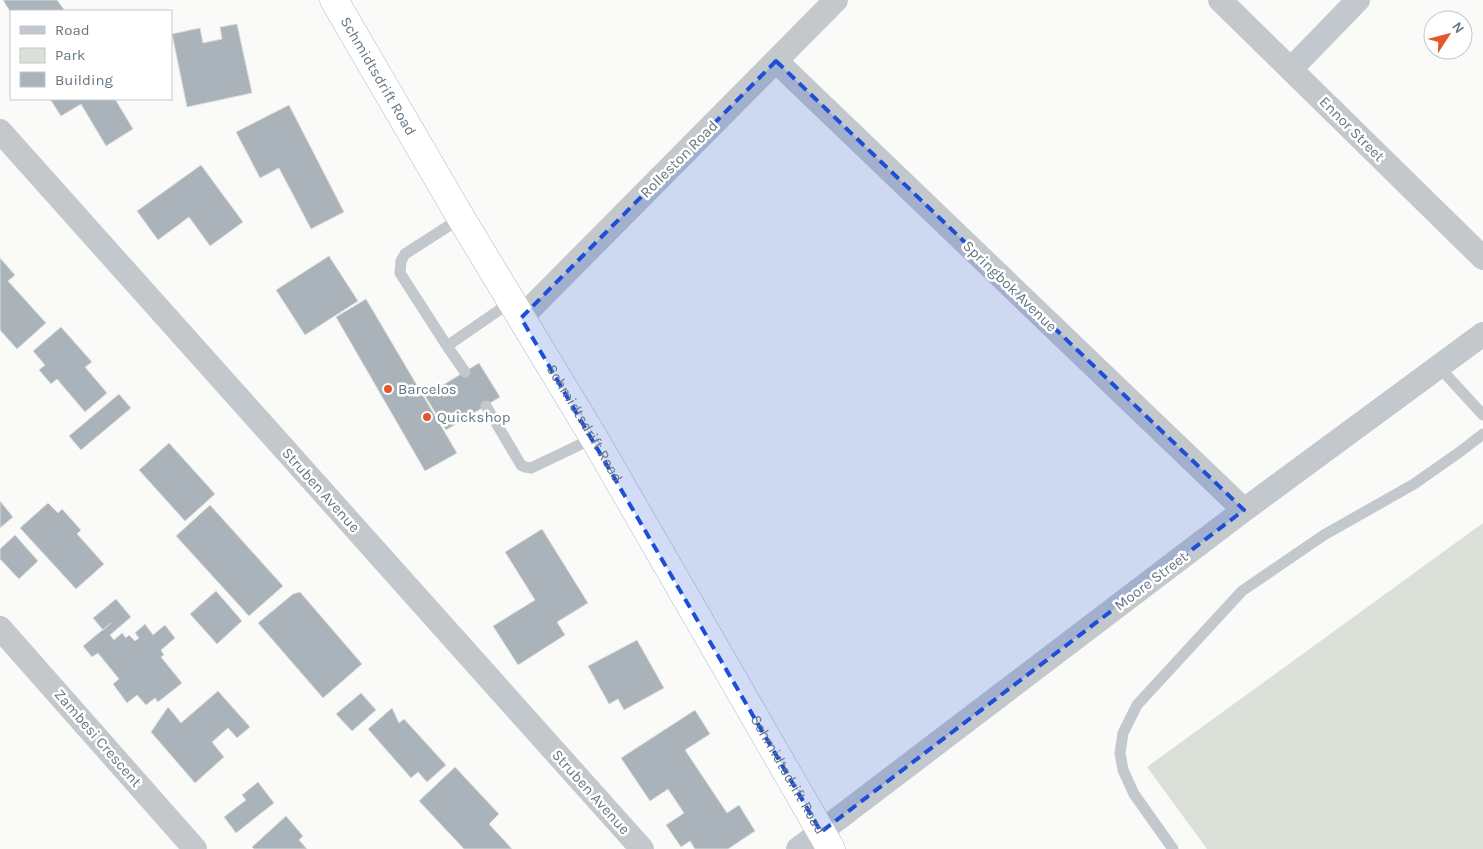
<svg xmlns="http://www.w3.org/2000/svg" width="1483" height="849" font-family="Karla,sans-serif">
<rect width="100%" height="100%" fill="#fafaf8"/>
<!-- green -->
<path fill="#dadfd7" d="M1483 523V849H1207L1147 767Z"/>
<!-- building -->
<path fill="#aab3b9" stroke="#dcdcda" d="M3 0H57L65 11H11V13Z
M237 24 252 93 187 107 172 34 200 28 203 43 222 39 220 27Z
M50 99H115L133 129 106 146 81 104 61 116Z
M289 105 344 212 311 229 279 168 260 178 236 132Z
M201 165 243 222 210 246 189 217 158 240 137 211Z
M329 256 358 301 305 335 276 290Z
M0 258 15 275 8 281 46 323 17 349 0 330Z
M366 299 457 453 425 471 336 317Z
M61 327 92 362 85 367 107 393 85 412 57 379 51 384 39 370 45 365 33 351Z
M479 363 500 397 446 430 425 396Z
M119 394 131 408 81 450 69 436Z
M169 443 215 494 185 521 139 470Z
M0 501 13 517 0 528Z
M48 503 58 513 62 509 81 530 77 534 104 564 76 589 20 528Z
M210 505 283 586 249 616 176 536Z
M542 529 588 603 557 622 565 635 518 665 493 626 535 600 505 552Z
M15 535 38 561 19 579 0 559V549Z
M216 591 242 621 217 644 190 614Z
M300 592 362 664 323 698 258 623 293 594Z
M116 599 131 617 110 635 114 640 122 633 126 638 129 635 135 641 139 638 135 633 145 624 153 635 165 625 175 638 161 650 164 655 161 657 182 683 158 702 155 698 146 705 137 695 127 703 113 684 119 679 98 653 92 657 83 646 111 623 103 630 93 618Z
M637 640 664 688 624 710 618 699 609 704 588 666Z
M218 691 250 727 237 738 228 728 212 742 224 757 195 783 151 732 168 707 181 723Z
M361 693 376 710 352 731 336 714Z
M392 708 399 723 404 719 446 765 427 782 418 772 411 778 368 729Z
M695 710 710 734 685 750 727 813 739 805 755 831 728 849H695L690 841 681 847 666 825 684 813 668 789 650 801 621 758Z
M455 767 499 814 489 824 512 849H464L419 801Z
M258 782 274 803 236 833 224 817 246 800 242 795Z
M286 816 303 836 299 840 307 849H254L252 847Z"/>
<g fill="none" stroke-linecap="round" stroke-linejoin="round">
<!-- trunk casing -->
<g stroke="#b4b9bd" stroke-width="29">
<g id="trunk">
<path id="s1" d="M334 0 461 218 594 438 831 849"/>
</g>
</g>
<!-- service -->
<path stroke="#c3c8cc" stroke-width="11" d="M461 218 405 254 401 261 400 273 447 346 465 372
M447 346 511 302
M1439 367 1483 415
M486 406 521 465 525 467 531 468 594 438
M1173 849 1134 794 1123 770 1120 753 1123 733 1137 705 1242 591 1324 535 1414 484 1461 451 1483 434"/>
<!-- minor -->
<path stroke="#c3c8cc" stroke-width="24" d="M1220 0 1483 258
M776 61 1244 510
M1291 69 1358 0
M0 131 642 849
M521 318 836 0
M0 628 195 849
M798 849 1244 510 1483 334"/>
<!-- trunk -->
<use href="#trunk" stroke="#fff" stroke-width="28"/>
</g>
<!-- marked area -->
<path fill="#1d4ed8" fill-opacity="0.2" stroke="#1d4ed8" stroke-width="4" stroke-dasharray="10 6" stroke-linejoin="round" d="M776 61 1244 510 821 832 521 318Z"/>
<!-- markers -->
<g fill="#e4572e" stroke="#fff" stroke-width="2">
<circle cx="388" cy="389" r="5"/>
<circle cx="427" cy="417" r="5"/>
</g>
<g text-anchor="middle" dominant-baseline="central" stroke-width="5" stroke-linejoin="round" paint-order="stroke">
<!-- street labels -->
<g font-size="15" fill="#657683" stroke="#fff">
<text stroke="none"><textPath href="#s1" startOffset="88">Schmidtsdrift Road</textPath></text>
<text transform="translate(1352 129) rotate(45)">Ennor Street</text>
<text transform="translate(679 159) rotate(-45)">Rolleston Road</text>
<text transform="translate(1010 286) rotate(44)">Springbok Avenue</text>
<text stroke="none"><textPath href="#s1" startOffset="492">Schmidtsdrift Road</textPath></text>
<text transform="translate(321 490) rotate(48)">Struben Avenue</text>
<text transform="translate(1151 581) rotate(-37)">Moore Street</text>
<text transform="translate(98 738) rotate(49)">Zambesi Crescent</text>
<text stroke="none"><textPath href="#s1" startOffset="898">Schmidtsdrift Road</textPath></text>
<text transform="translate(591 792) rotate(48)">Struben Avenue</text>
</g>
<!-- poi labels -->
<g font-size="15" fill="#657683" stroke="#fff" text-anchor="start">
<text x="398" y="389">Barcelos</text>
<text x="437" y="417">Quickshop</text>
</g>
</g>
<!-- legend -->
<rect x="10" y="10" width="162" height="90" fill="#ffffff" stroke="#c1c8cd"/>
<rect x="20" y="26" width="25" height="8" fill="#c3c8cc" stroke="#c1c8cd"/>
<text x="55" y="35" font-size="15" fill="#657683">Road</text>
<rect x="20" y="48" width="25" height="15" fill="#dadfd7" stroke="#c1c8cd"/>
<text x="55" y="60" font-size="15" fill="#657683">Park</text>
<rect x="20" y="72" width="25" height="15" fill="#aab3b9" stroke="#c1c8cd"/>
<text x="55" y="85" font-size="15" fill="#657683">Building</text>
<!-- north arrow -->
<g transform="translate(1448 35) rotate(54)"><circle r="24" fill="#ffffff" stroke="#c1c8cd"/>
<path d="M0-4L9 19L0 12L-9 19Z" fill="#e4572e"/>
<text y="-8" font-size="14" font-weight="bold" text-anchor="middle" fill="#657683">N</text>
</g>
</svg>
